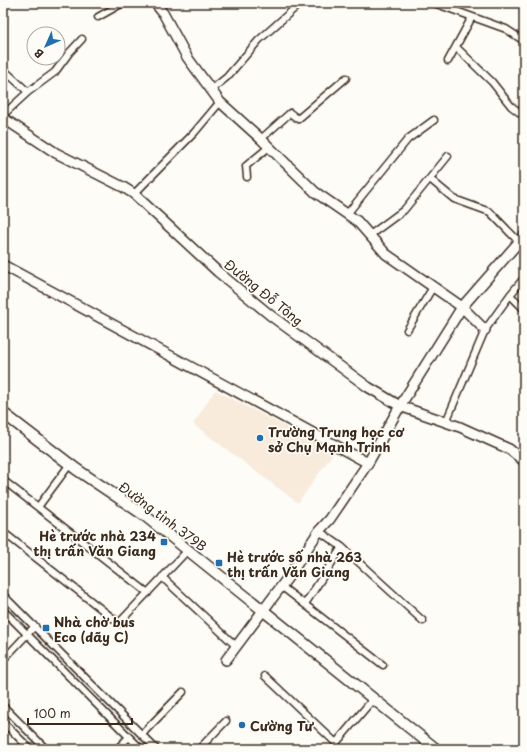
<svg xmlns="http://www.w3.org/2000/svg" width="527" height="752" font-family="'Playpen Sans',sans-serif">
<rect width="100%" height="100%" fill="#fdfcf7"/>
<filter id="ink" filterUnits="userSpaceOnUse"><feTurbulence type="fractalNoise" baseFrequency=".025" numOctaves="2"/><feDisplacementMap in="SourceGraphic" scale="8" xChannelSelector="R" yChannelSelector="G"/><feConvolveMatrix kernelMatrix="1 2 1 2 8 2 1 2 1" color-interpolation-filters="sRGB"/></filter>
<g filter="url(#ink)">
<!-- built -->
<path fill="#f8ebdc" d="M215 390 334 452 298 503 193 424Z"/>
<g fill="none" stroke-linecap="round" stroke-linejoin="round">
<!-- street casing -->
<g stroke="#3b2a1e" stroke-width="9">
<path id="street" d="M434 3 506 29 524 41
M98 17 123 3
M457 48 492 82 511 106 524 116
M448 61 472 17
M3 69 28 92 55 72 69 53 82 39
M211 90 227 77 259 40 296 7
M3 115 28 92
M261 139 290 113 298 119 346 78
M247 177 246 166 269 147
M430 179 454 199 490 212 524 247
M134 194 194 133 220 102
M347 214 408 139 434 120
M370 235 404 210 448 156
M510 295 524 309
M407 330 433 287
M446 422 485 330 510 295 524 278
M3 480 148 593
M38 507 70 464
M319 531 342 547 423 621
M3 532 119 623 188 550
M162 577 236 646
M281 586 383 665
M3 595 156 749
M305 604 342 547
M3 610 141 749
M3 660 35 626
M265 676 336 743 374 698
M3 706 46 749
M3 722 30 749
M142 734 183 692
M117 749 129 737
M199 749 226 721"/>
</g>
<!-- secondary casing -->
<g stroke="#3b2a1e" stroke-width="12">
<path id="secondary" d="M155 3 163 13 187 57 220 102 261 139 315 192 357 221 386 254 462 307 485 330
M3 118 56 153 123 187 134 194 218 272 270 315 368 387 400 406 460 427 509 449 524 461
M3 265 368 463
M226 660 289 576 319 531 330 519 368 463 400 406 462 307 524 236"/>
</g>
<!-- primary casing -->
<g stroke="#3b2a1e" stroke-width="13">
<path id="primary" d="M3 413 76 469 144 515 436 749"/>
</g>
<!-- street -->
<use href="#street" stroke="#fdfcf7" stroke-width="6"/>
<!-- secondary -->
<use href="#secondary" stroke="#fdfcf7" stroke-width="9"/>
<!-- primary -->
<use href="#primary" stroke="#fdfcf7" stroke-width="10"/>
</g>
</g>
<!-- markers -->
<g fill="#1f6fb2" stroke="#fdfcf7" stroke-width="1.5">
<circle cx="260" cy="438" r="4"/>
<rect x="160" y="538" width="8" height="8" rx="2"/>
<rect x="215" y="559" width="8" height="8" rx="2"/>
<rect x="42" y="624" width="8" height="8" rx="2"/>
<circle cx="242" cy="725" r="4"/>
</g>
<g text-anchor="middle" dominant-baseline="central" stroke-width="3.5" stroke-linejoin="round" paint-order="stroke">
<!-- street labels -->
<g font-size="13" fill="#3b2a1e" stroke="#fdfcf7">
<text transform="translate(264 292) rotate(39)">Đường Đỗ Tông</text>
<text transform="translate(163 516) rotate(37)">Đường tỉnh 379B</text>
</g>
<!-- poi labels -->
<g font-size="13" font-weight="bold" fill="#3b2a1e" stroke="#fdfcf7" text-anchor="start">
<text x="268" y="431">Trường Trung học cơ<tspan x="268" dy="15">sở Chụ Mạnh Trinh</tspan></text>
<text x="156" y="535" text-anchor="end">Hè trước nhà 234<tspan x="156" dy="15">thị trấn Văn Giang</tspan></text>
<text x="227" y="556">Hè trước số nhà 263<tspan x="227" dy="15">thị trấn Văn Giang</tspan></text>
<text x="54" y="621">Nhà chờ bus<tspan x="54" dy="15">Eco (dãy C)</tspan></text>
<text x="250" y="725">Cường Tư</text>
</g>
</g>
<!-- margin -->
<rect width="527" height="752" fill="none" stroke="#fdfcf7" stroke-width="16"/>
<rect x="8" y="8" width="511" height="736" fill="none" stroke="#3b2a1e" stroke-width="1.5" filter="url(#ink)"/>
<!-- north arrow -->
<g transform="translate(46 46) rotate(225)"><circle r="19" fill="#fdfcf7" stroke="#afa8a0"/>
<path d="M0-3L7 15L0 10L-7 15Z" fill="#1f6fb2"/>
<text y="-6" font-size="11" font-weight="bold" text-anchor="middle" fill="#3b2a1e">B</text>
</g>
<!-- scale -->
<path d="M28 718v6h104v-6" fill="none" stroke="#3b2a1e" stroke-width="2"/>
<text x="34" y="718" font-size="12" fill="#3b2a1e" stroke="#fdfcf7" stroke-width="3" paint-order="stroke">100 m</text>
</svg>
